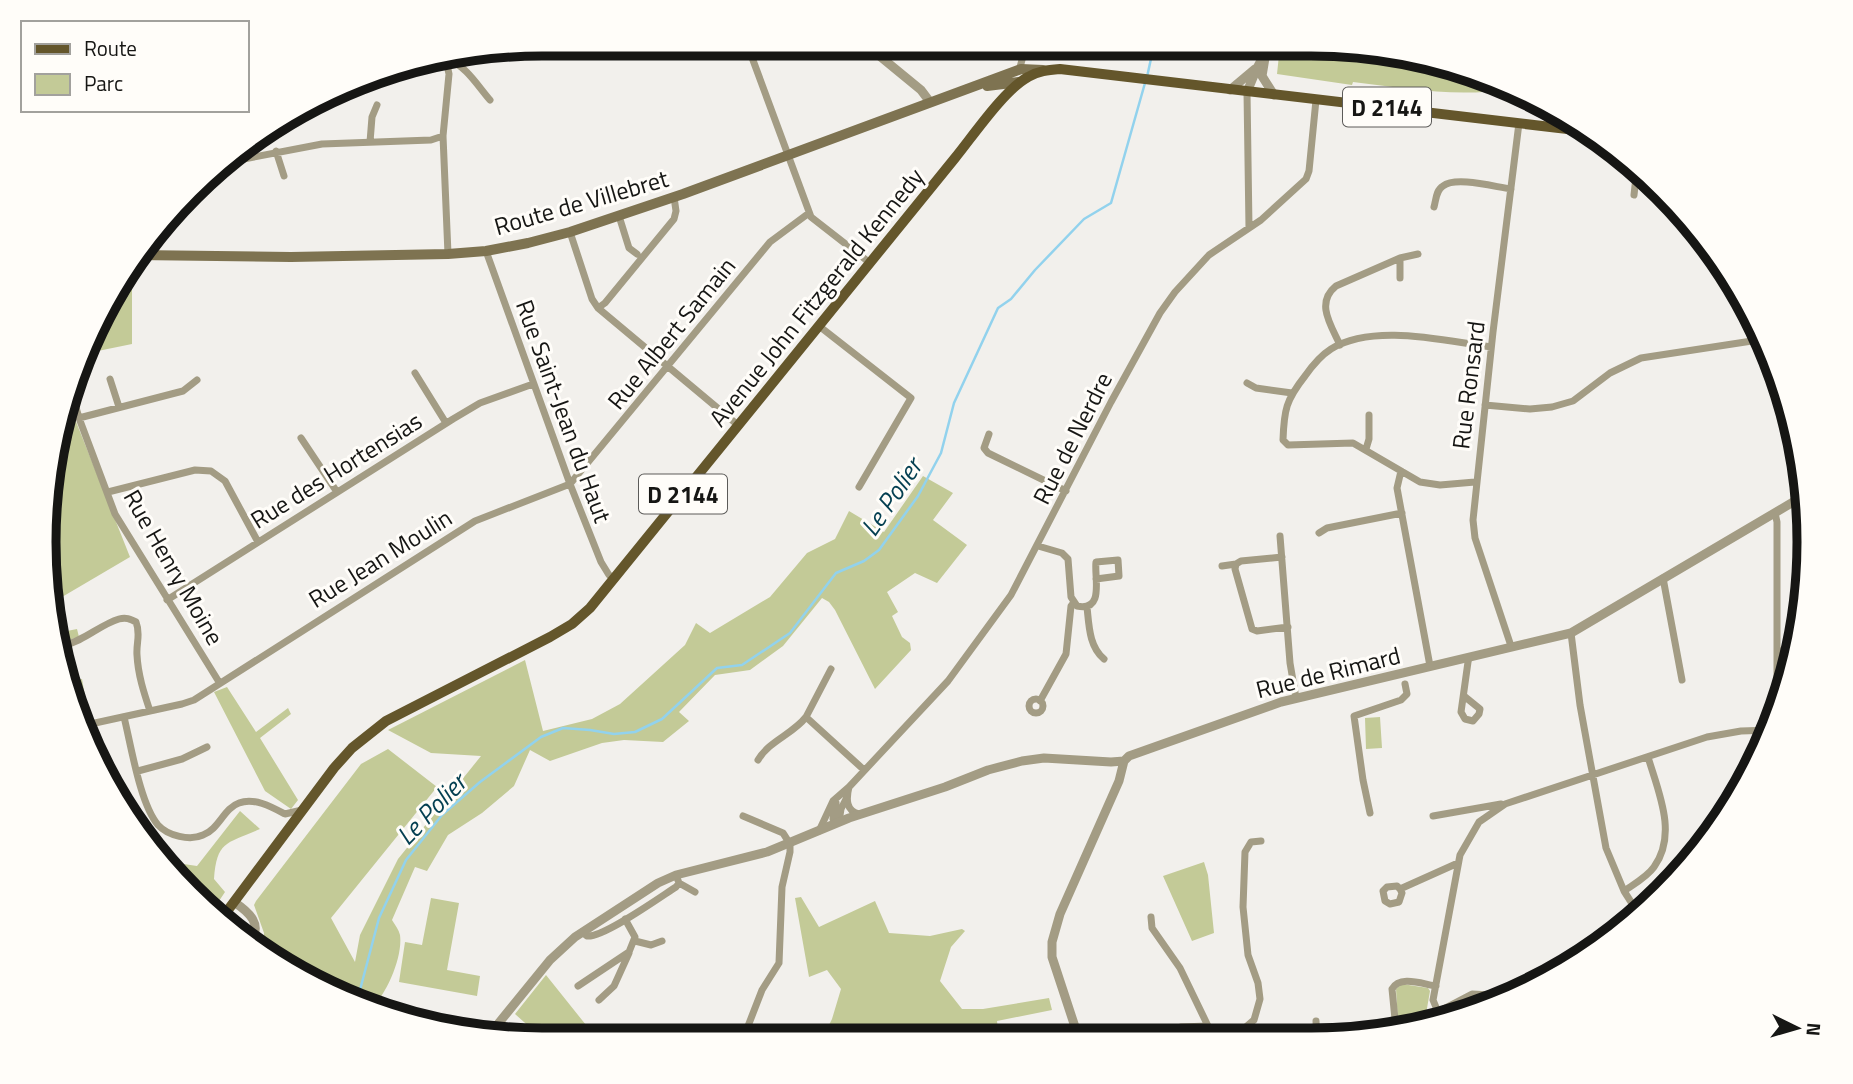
<svg xmlns="http://www.w3.org/2000/svg" width="1853" height="1084" font-family="'Titillium Web',sans-serif">
<rect width="100%" height="100%" fill="#f2f0ec"/>
<!-- green -->
<path fill="#c3ca97" d="M1277 45H1344L1472 70 1509 89C1457 98 1405 88 1353 82L1352 85 1277 74 1279 55 1276 54 1278 50 1283 53 1285 49Z
M123 276 132 277V344L88 353Z
M67 399 130 557 62 597 67 631 77 629 79 637 61 642 45 574 61 413Z
M923 476 953 493 933 520 967 545 937 583 915 573 887 592 898 612 892 616 902 637 910 643 911 650 875 689 835 610 829 602 822 598 783 646 750 670 715 675 679 712 689 721 663 742 624 740 602 743 550 761 530 750 514 786 482 813 448 835 427 871 415 867 392 920C395 925 399 930 400 935 403 956 387 994 371 1009L266 957 254 947 264 937V933L254 905 256 901 361 764 388 749 437 787 331 918 355 962 360 935 398 859 481 756 431 753 388 730 525 660 543 731 592 719 620 704 685 645 696 623 710 633 770 597 807 553 835 539 849 511 884 532Z
M67 649 73 681 82 679 89 719 77 715 62 650Z
M227 687 256 732 288 708 291 714 260 738 298 800 291 809 265 791 214 692Z
M1380 717 1382 748 1366 749 1365 718Z
M240 811 260 829C227 844 217 840 214 879L225 892 213 910 167 870 132 814 177 863 197 866Z
M1204 862 1208 875 1214 933 1192 941 1163 876Z
M801 897 819 927 875 901 889 933 930 936 962 929 965 931 951 947 940 981 962 1009H983L1049 998 1052 1010 997 1021 999 1039H822L832 1019 841 989 827 970 809 977 795 898Z
M431 898 459 903 447 970 480 976 477 996 399 982 405 942 422 945Z
M546 975 586 1025 583 1039H539L534 1031 515 1014Z
M1402 984 1428 988 1430 991 1426 1014 1403 1026 1398 1023 1396 989Z"/>
<g fill="none" stroke-linecap="round" stroke-linejoin="round">
<!-- stream -->
<path stroke="#92d2ed" stroke-width="2.5" d="M1147 77 1154 45
M353 1000 360 990 379 918 406 860 442 815 480 782 541 737 563 728 590 730 614 734 635 732 662 719 717 668 742 665 790 633 836 573 864 561 879 550 918 496 941 453 954 403 998 308 1011 299 1035 270 1084 219 1111 203 1145 83"/>
<!-- minor -->
<path stroke="#a39c84" stroke-width="7" d="M747 44 811 217 870 263
M448 59C467 67 477 85 490 100
M446 60 449 74 443 136 448 254
M1019 71 1023 56 1021 44
M1247 92 1249 228
M370 142 372 117 377 105
M276 151 284 176
M223 163 322 144 431 140 443 136
M1634 195 1637 168
M1434 207C1436 200 1436 190 1443 186 1456 176 1495 187 1511 189
M619 216 629 248 637 254
M570 232 592 299 598 308 739 426
M486 251 570 484 601 562 609 575 615 579
M1400 278V258
M598 308 605 303 674 219 676 211 674 197
M819 326 911 398 859 487
M1340 345C1331 325 1315 303 1336 286L1400 258 1418 254
M415 373 446 423
M110 379 119 407
M1247 383 1256 388 1292 393
M71 390 79 418 115 514 219 682
M1485 405 1530 409 1552 407 1573 401 1610 373 1641 358 1765 339
M79 418 183 391 197 380
M989 434 984 448 988 453 1066 491
M301 438 337 492
M1366 449 1369 439V415
M1401 471 1397 488 1430 666
M1475 482 1440 485 1420 482 1353 443 1288 445 1283 440C1284 410 1286 400 1305 376 1312 366 1320 356 1331 349 1374 323 1444 341 1491 347
M108 492 195 470 211 471 225 481 258 542
M1775 513 1777 522V693
M1319 533 1327 528 1402 513
M1280 536 1290 663 1296 698
M1038 546 1062 553 1068 559 1071 597 1077 606C1105 612 1094 577 1096 562L1118 560 1119 576 1096 579
M1282 557 1241 561 1236 564 1235 569 1252 629 1257 631 1288 627
M1222 566 1236 564
M1663 578 1682 680
M167 600 453 419 480 403 533 384
M1087 607C1089 625 1089 647 1104 659
M1571 633 1580 705 1606 848 1624 891 1638 913
M62 646C85 641 99 625 119 619 126 617 130 619 136 622 141 634 136 643 137 655 138 675 144 693 150 711
M1511 646 1475 538 1473 520 1493 332 1519 123
M1778 651H1796
M831 669 806 717 863 769
M1464 696 1480 709 1479 714 1473 721 1465 719 1461 712 1468 662 1469 657
M1029 706a7 7 0 1 1 14 0a7 7 0 1 1-14 0Z
M1040 701 1066 654 1071 606 1074 602
M124 717C131 745 140 804 158 825 168 836 190 841 203 835 219 829 224 808 239 803 254 797 272 807 285 814L302 810
M78 719 85 722 95 723 182 704 194 700 475 521 570 484 770 242 809 213
M758 760C769 741 793 734 806 717
M138 771 182 759 207 747
M836 803 833 819 839 822
M1370 813 1363 780 1354 716 1401 700 1407 694 1405 684
M859 814C846 811 846 799 849 787L948 681 1011 595 1111 402 1160 313 1175 292 1209 255 1261 220 1306 179 1309 171 1316 100
M743 816 783 833 790 844V852L782 887 779 963 762 990 743 1039
M1433 816 1501 804
M839 822 841 809 846 799
M819 831 833 801 849 787
M679 883 695 892
M1400 889 1402 893 1399 902 1390 904 1385 901 1383 891 1387 887 1397 886 1400 889 1458 863
M1624 891C1634 884 1647 877 1654 867 1678 834 1658 791 1648 757
M1151 917 1152 928 1180 968 1208 1026 1224 1039
M582 932 587 936C603 938 659 898 676 887L679 883 676 875
M635 941 651 945 662 941
M578 986 629 952 635 937 625 919
M599 1000 614 986 629 953
M1438 1012 1433 1000 1460 855 1479 822 1505 804 1707 737 1741 731 1772 730
M1316 1021 1317 1039
M1411 1026 1472 994 1511 996
M1181 1027 1208 1026
M1396 1029 1392 989C1400 975 1422 984 1436 986
M1232 1039 1254 1020 1260 999 1258 983 1248 955 1243 907 1245 852 1251 842 1261 841"/>
<!-- tertiary -->
<path stroke="#a39c84" stroke-width="9" d="M865 44 921 90 930 102
M1265 58 1262 76 1274 95
M1230 90 1255 69
M1247 92 1257 68 1269 45
M234 902C249 912 264 925 249 942
M489 1035 550 960 575 937 658 883 676 875 767 852 849 818 945 787 988 770 1022 761 1044 758 1111 762 1124 761 1129 756 1281 702 1571 633 1805 495
M1079 1039 1052 957V942L1060 914 1119 781 1124 761"/>
<!-- secondary -->
<path stroke="#7e7351" stroke-width="10" d="M987 86 1019 82
M137 255 291 257 448 254 486 251 528 243 570 232 683 194 1021 69 1043 70"/>
<!-- primary -->
<path stroke="#64562b" stroke-width="10" d="M222 918 334 768 352 748 386 721 550 637 572 624 590 608 955 158C973 136 1004 90 1028 77 1038 71 1048 70 1060 69L1593 132"/>
</g>
<g text-anchor="middle" dominant-baseline="central" stroke-width="6" stroke-linejoin="round" paint-order="stroke">
<!-- shield labels -->
<g fill="#fffdf9" stroke="#5c5b59" stroke-width="2">
<rect x="1343" y="87.5" width="88" height="39" rx="5"/>
<rect x="639" y="474.5" width="88" height="39" rx="5"/>
</g>
<g font-size="23" font-weight="bold" fill="#161614">
<text x="1387" y="107">D 2144</text>
<text x="683" y="494">D 2144</text>
</g>
<!-- street labels -->
<g font-size="24" fill="#161614" stroke="#fffdf9">
<text transform="translate(581 202) rotate(-16)">Route de Villebret</text>
<text transform="translate(816 297) rotate(-51)">Avenue John Fitzgerald Kennedy</text>
<text transform="translate(671 333) rotate(-51)">Rue Albert Samain</text>
<text transform="translate(1468 385) rotate(-83)">Rue Ronsard</text>
<text transform="translate(564 411) rotate(70)">Rue Saint-Jean du Haut</text>
<text transform="translate(1072 438) rotate(-63)">Rue de Nerdre</text>
<text transform="translate(336 470) rotate(-32)">Rue des Hortensias</text>
<text transform="translate(380 558) rotate(-32)">Rue Jean Moulin</text>
<text transform="translate(174 567) rotate(60)">Rue Henry Moine</text>
<text transform="translate(1328 672) rotate(-14)">Rue de Rimard</text>
</g>
<!-- water labels -->
<g font-size="26" font-style="italic" fill="#043f51" stroke="#fffdf9">
<text transform="translate(891 497) rotate(-56)">Le Polier</text>
<text transform="translate(431 809) rotate(-46)">Le Polier</text>
</g>
</g>
<!-- crop -->
<path d="M0 0H1853V1084H0ZM542 56H1311A486 486 0 0 1 1797 542V542A486 486 0 0 1 1311 1028H542A486 486 0 0 1 56 542V542A486 486 0 0 1 542 56Z" fill="#fffdf9" fill-rule="evenodd"/>
<path fill="none" stroke="#161614" stroke-width="9" d="M542 56H1311A486 486 0 0 1 1797 542V542A486 486 0 0 1 1311 1028H542A486 486 0 0 1 56 542V542A486 486 0 0 1 542 56Z"/>
<!-- legend -->
<rect x="21" y="21" width="228" height="91" fill="#fffdf9" stroke="#a2a19d" stroke-width="2"/>
<rect x="35" y="44" width="35" height="10" fill="#64562b" stroke="#a2a19d" stroke-width="2"/>
<text x="84" y="56" font-size="21" fill="#161614">Route</text>
<rect x="35" y="74" width="35" height="21" fill="#c3ca97" stroke="#a2a19d" stroke-width="2"/>
<text x="84" y="91" font-size="21" fill="#161614">Parc</text>
<!-- north arrow -->
<g transform="translate(1797 1028) rotate(95)" stroke="#fffdf9" stroke-width="5" paint-order="stroke">
<path d="M0-5L12 26L0 18L-12 26Z" fill="#161614"/>
<text y="-10" font-size="19" font-weight="bold" text-anchor="middle" fill="#161614">N</text>
</g>
</svg>
